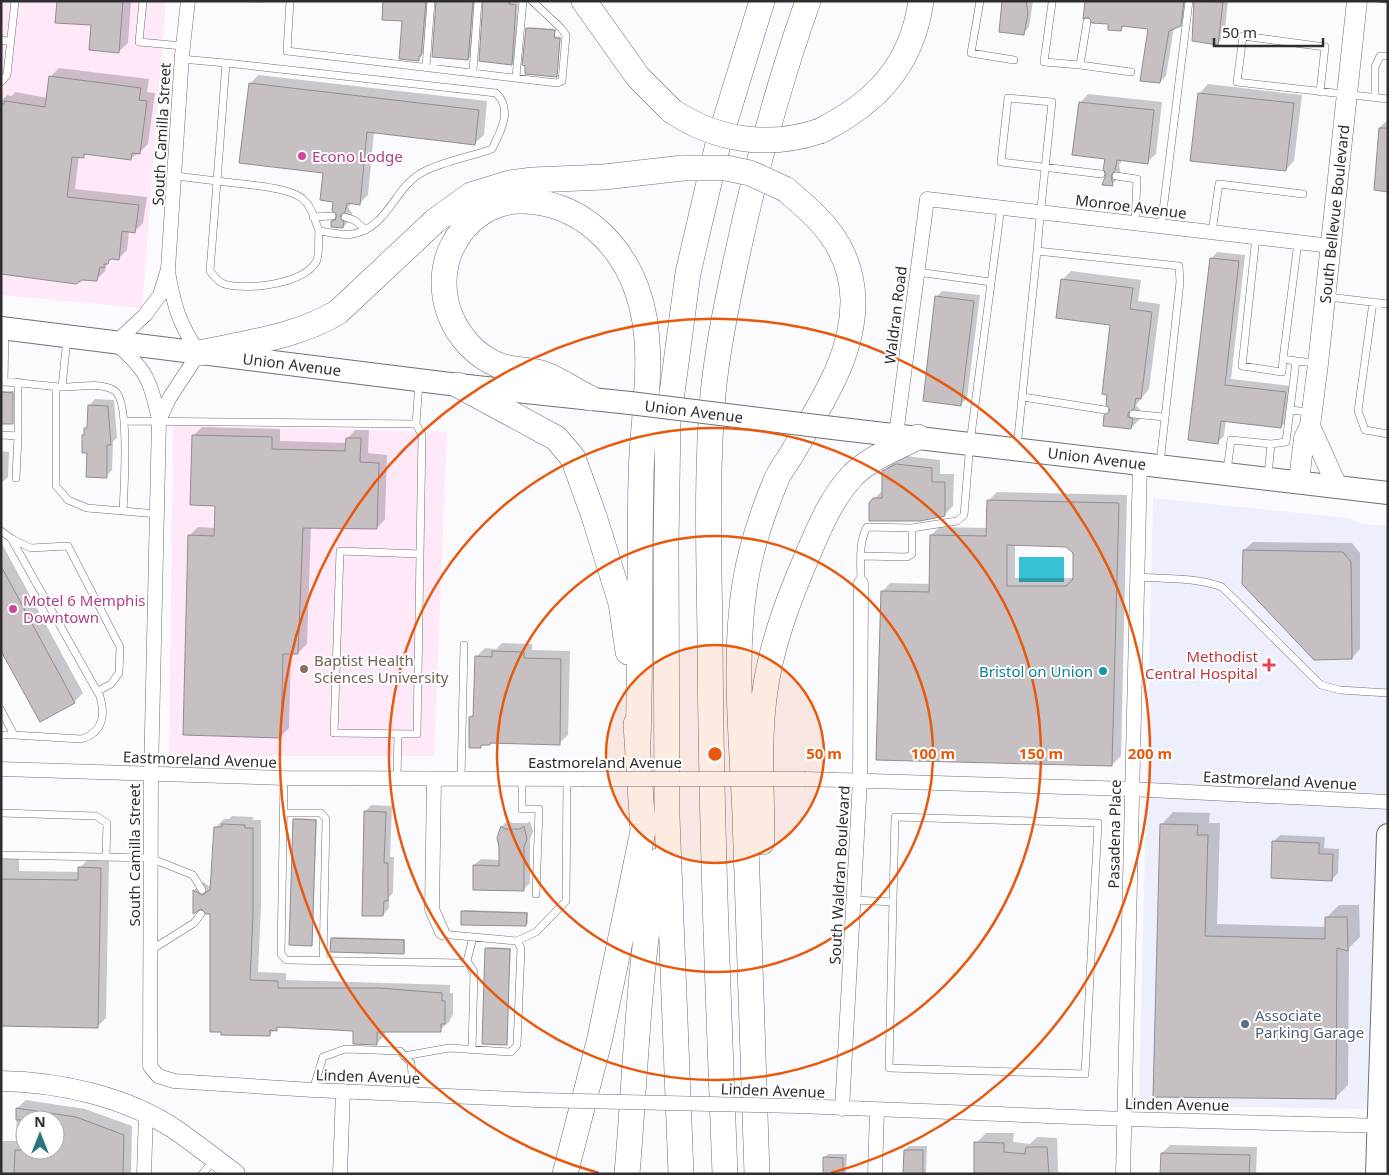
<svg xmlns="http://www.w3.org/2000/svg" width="1389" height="1175" font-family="'Noto Sans',sans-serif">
<rect width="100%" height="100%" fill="#fafaff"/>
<!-- built -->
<path fill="#eeeffc" d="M1153 498 1348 518 1361 524 1388 526V1109L1142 1106 1139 1101Z"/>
<!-- education -->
<path fill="#ffe9f8" d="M1 1H166L142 308 1 295Z
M173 425 447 432 434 756H169Z"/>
<!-- water -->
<path fill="#37c2d5" d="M1019 557H1064V582H1019Z"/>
<!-- shadow -->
<path fill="#0003" fill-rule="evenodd" d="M58 1H131L128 43 119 51 92 24Z
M237 1H265L263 3Z
M384 1H428L424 52 418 60 403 20Z
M438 1H475L472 55 468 59Z
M485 1 518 2 515 60 511 63Z
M1003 1H1033L1029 27 1023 34Z
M1086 1H1189L1187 18 1174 27 1166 76 1160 82 1149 28 1125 25 1121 30 1110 23Z
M1197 1H1228L1224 37 1218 43Z
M529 27 556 29 555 36 561 37 556 76 527 28Z
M59 68 149 79 147 92 155 93 148 144 139 153 131 158 88 153 83 157 79 156 75 189 147 197 143 223 134 232 129 231 127 250 118 259 113 258 107 263 105 271 96 280 1 273V101L7 95 12 96 15 92 48 98 51 76Z
M258 75 487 101 484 135 475 143 374 132 368 195 360 203H353L348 207 352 213V218L343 227 332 222 338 216 343 219 338 210 324 172 250 84Z
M1208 84 1302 95 1294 161 1286 170 1200 93Z
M1088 94 1162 102 1156 154 1147 162 1123 159 1119 165 1121 176 1112 184 1108 174 1106 158 1080 103Z
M1388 120V191L1375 189 1380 127Z
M1217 252 1245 255 1231 379 1291 386 1287 420 1281 427 1226 420 1224 436 1218 442 1211 259Z
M1071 271 1141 280 1138 301 1160 304 1149 389 1136 405 1141 411 1140 419 1131 428 1111 410V324L1062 280Z
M942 291 980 295 967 398 961 404 936 297Z
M1 391H14L12 423 1 422Z
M95 399 114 400 117 438 113 441 112 470 106 476 86 434V428L89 425V406Z
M202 427 280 429V441L347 443V439L355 430H369L368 453 387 455 385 519 377 528 311 526 307 644 298 653H291L289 728 281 736 189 536 198 527 215 528 216 505 193 436Z
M1 451 9 452 8 477 1 483Z
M906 456 940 460V474H954L953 506 944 515 874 499 883 490V472L892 463Z
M997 492 1127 495 1121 756 1112 765 882 592 890 583 930 584 931 535 940 527 988 528 989 500ZM1015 544 1066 546 1074 552V578H1015Z
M1 542 83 693 74 702 40 720 1 648Z
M1253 542 1352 543 1360 553V649L1352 658 1244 550Z
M502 643 532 644V650L570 651 568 735 559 743 492 741 480 747 471 717 475 713 476 657 485 648 496 649Z
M371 805 392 806 390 857H394L393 893 389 897V908L383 915 365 812Z
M1173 812 1210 813 1209 823H1220L1217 924 1326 927 1327 917 1339 905H1359L1360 937 1349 948 1348 1085 1335 1098 1154 1096 1161 825Z
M232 816 253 817V820H261V907L258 972 286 973V980L450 985V993H453V1014L449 1022 440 1030 385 1031V1035L376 1044 354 1030 280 1026 269 1035 211 913 201 907 194 912V890L203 882 212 888 215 828 224 819H229Z
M295 818 317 819 312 945 294 820Z
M508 820 512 823H527L530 821 533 831 530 840V883L524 889 474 865 481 859 500 860 498 838 502 826Z
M1280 835 1325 837 1324 848 1339 849 1338 873 1331 880 1274 841Z
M1 857H19V871L80 872V868L88 859 109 860 106 1018 97 1027 1 1025Z
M464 910 528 912V924L526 925 462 912Z
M334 937 405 939V951L403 952 332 939Z
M488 947 511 948 506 1043 486 949Z
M26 1100 85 1109 132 1126 131 1174H1V1141H16L17 1108ZM25 1120H55V1150H25Z
M986 1133H1014L1013 1142 1030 1144 1037 1137 1057 1138 1058 1172 1081 1174H977L976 1143Z
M1170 1145 1257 1147 1256 1174H1162V1153Z
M909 1146H927L926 1174H905V1150Z
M828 1154H847L846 1174H824V1158Z"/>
<!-- building -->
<path fill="#c6c0c3" stroke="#918c8e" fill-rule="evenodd" d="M57 1H123L119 53 89 50 91 25 55 23Z
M383 1H426L421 56H419V61L399 59 402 21 382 20Z
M436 1H473L468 60 432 57Z
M483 1H510L509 4 516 5 512 65 479 61Z
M1002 1H1026L1028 13 1024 35 999 32Z
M1085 1H1184L1181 26 1169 31 1160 83 1140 81 1148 29 1122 26 1121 31 1108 30V24L1092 23 1088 17 1083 19Z
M1194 1 1223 2 1218 45 1192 41Z
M526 28 555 30 554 38H560L557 77 525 74V66L522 65Z
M49 76 141 88 139 100 147 101 140 154 132 153 131 160 84 154V158L72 157 67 197 139 205 135 233 122 231 119 260 112 259 109 260 108 264H104V268L100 267 97 281 82 280 76 284 1 274V104H4L5 101 45 107Z
M249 83 479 110 475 145 367 132 360 205 347 203 345 212 340 216 344 222 343 228 331 227V221L335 220 337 215 332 211 333 202 320 200 323 173 239 163Z
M1198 93 1294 103 1286 171 1190 161Z
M1079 102 1154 110 1148 164 1117 160 1115 171 1111 175 1113 186 1102 185 1106 174 1103 169 1105 159 1072 155Z
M1379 128H1388V192L1374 190Z
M1210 258 1239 261 1225 385 1286 392 1281 428 1221 421 1218 444 1188 440Z
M1061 279 1133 288 1130 309 1152 312 1141 399 1136 398 1134 409 1128 413V417L1133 419 1131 429 1103 426 1104 415 1110 410 1106 405 1107 395 1102 394 1110 325 1056 318Z
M935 296 974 301 961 406 923 401Z
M1 392 13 393V424H1Z
M88 405 108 406 111 445H107V478L86 477 87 453H82V435H84V428H87Z
M192 435 272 437V449L345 451 346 438H361L360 462 379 463 377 529 303 528 298 654H283L281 738 183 735 188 535 214 536 215 506 190 505Z
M896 464 932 468V482H945V516L920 521H869V503L873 498H882V471Z
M987 500 1119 503 1112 766 876 760 881 591 929 592 930 535 986 536ZM1007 545 1066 547 1073 553V579L1066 586H1007Z
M1243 550 1343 552 1351 562 1352 659 1314 660 1242 584Z
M1 566 75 703 40 722 1 651Z
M492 651 524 652V658L561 659 560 745 490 743V745H481V748H469V717L473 716 475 656 492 657Z
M364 811 386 812 384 863H388V901H384L383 916H362Z
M293 819 316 820 312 946 289 945Z
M222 824 245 825V828H253V916L250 980 278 981V988H379L442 993V1001H445V1024H441V1032H377V1045L353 1044V1031L277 1027V1031L270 1030V1036L221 1035V1032H210V914H206L201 909 193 914V890L202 895 210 890 214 827H222Z
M1160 824 1198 825 1197 835H1208L1205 936 1325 939V917H1347L1348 951 1337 948 1336 1099 1153 1097Z
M501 826 505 829H520L524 826 527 839 524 847V891L473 890V865L499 866V847L497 838Z
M1272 841 1319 843V854H1333L1332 881 1271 878Z
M78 867 101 868 98 1028 1 1026V879L78 880Z
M461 911 527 913 526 926 461 925Z
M331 938 404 940V954L330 952Z
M485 948 510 949 507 1045 482 1044Z
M16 1108 76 1117 124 1135 123 1174H14L15 1150H55V1116V1120H16Z
M974 1142 1004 1143V1152L1025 1154 1026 1147H1047L1049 1174 974 1173Z
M904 1150H923V1174H903Z
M1161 1153 1250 1155 1249 1174H1160Z
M823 1157 843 1158V1174H823Z"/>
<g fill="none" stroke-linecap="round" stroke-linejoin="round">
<!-- lane casing -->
<g stroke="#6e6f74" stroke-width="8">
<path id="lane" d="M143 1 139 42 183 46
M290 1 287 51 557 83 562 81 566 35 561 28 532 1
M980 1 971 53 1014 60
M1052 3 1044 62 1080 65 1087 22
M1 40 11 42
M181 59 226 63
M1080 65 1131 72
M426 67 431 1
M473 71 478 1
M516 77 523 1
M1 82 7 75 15 1
M1320 92 1325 47 1243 36 1237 82 1388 99
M1375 98V67L1380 56H1388
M176 176 217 181 210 271C214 276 218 282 224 284 247 291 303 284 316 262 320 255 318 240 319 231 329 232 343 236 353 234 389 227 394 187 423 172 444 161 470 157 492 149 501 131 513 109 496 93L226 63 217 181C237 184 290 186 304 200 312 207 315 221 319 231
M1116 176 1137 179 1135 223
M313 217 332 216
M345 217 354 220 366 230
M1161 227 1189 1
M1212 232 1219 184 1303 194
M1256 237 1242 366 1282 372 1283 359
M1037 251C1041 202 1047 152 1052 102L1008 98 1001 162 1101 174
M917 272 991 282
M1328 297 1388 304
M1373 302 1358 411 1365 430 1388 434
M1296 361 1283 359 1298 242
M1 382C22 382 42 386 62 387 78 388 101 381 115 391 130 402 124 490 123 511L157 514
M4 382 5 331
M419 383 416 424 422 435 417 734 334 733 340 551 420 554
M56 387V486L68 500 87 508 123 511
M62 387 67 338
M1023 397 1105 410
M1290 410 1309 412
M1133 414 1164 417
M124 421 416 424
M1 435 18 436 16 478
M18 436V382
M1271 444 1286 442 1296 361 1315 363
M1017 447 1037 251 1179 266 1180 282 1160 463
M1227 471 1231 440 1271 444 1268 475
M912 528 957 521 964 515 970 443 1001 207
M1 531 12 539 31 548 68 546 120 647 119 673 111 684 98 691C106 712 105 732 81 739L14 735 1 710
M12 540 98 693
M1136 577C1164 579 1196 577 1222 587L1321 685 1340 690 1388 693
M861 583C861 565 858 543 867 527L912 528V554L907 557 862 556
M1 735H14
M284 778 281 954 286 960 462 963 467 961 473 937
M397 779 398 734
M461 779 464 645
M522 779V809H539L536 894
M1 813 96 816 107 823 106 856
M284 813H321L326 819 323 961
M895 817 1098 823 1085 1074 889 1068Z
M1 855 150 858 193 875 202 890
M854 900 893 902
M517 941 536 932 566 901 567 779
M151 950 194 923 201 914
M467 961 474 972 472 1050
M404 1056 449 1048 511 1052 517 1045 521 948 517 941 451 935 442 932
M313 1090 323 1057 345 1049 400 1051 411 1063 414 1094
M202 1174 215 1159"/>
</g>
<!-- street casing -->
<g stroke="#6e6f74" stroke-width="15">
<path id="street" d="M188 1 182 55 168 269 160 295 145 315 115 343C146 369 151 381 159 420L151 775 150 1066 158 1076 174 1081 313 1090 537 1100
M159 420 170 397 199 353C179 324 174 306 168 272
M896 435 927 199 1331 246
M1 769 284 778 582 779
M806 779 1130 789 1388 802
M434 780 432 909 442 932
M799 1106 1125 1119 1386 1126
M842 1109 860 780 861 583
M144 1174 146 1114
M340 1174 343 1091
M875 1174 877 1110
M1123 1174 1140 464"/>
</g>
<!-- secondary casing -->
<g stroke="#6e6f74" stroke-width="21">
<path id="secondary" d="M1310 426 1337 486
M1299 481 1304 438 1310 426 1318 364 1357 1
M1 1081C60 1082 127 1097 176 1130 196 1144 215 1159 235 1174"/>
</g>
<!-- primary casing -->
<g stroke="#6e6f74" stroke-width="24">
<path id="primary" d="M1 328 458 385 630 403
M833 428 1388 493
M1377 1174 1388 835"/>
</g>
<!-- highway casing -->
<g stroke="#6e6f74" stroke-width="26">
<path id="highway" d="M584 1 638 77 672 111
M820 131C876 103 912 65 921 1
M199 353C245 343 297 337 338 312L435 221 471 195 510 183 533 180 604 177 683 168
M458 385 556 438 573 458 594 516 621 603 628 652
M590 398C575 391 560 380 544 374 530 369 512 371 498 365 453 346 431 291 452 247 465 220 492 200 523 201 577 202 619 240 637 290 658 348 642 417 641 477 639 566 641 653 638 741
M762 842C762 794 758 746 764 698 770 648 788 600 808 554 820 526 832 497 853 475 870 458 896 448 918 437
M565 1174 600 1038 643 831 636 724
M627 1174C636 1070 638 963 658 861
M681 1174 667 817 666 544 668 423 688 273 718 144 762 1
M725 1174C718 995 711 817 710 638 709 557 706 475 713 394 717 351 726 307 735 265 754 175 777 88 808 1
M757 1174C753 1054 749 935 745 816 742 739 733 659 745 583 751 547 763 511 777 478 781 469 788 461 793 452 820 404 854 357 853 299 851 248 823 220 785 189"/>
</g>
<!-- lane -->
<use href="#lane" stroke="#fff" stroke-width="7"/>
<!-- street -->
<use href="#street" stroke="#fff" stroke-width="14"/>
<!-- secondary -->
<use href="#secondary" stroke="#fff" stroke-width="20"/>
<!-- primary -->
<use href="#primary" stroke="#fff" stroke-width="22"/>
<!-- highway -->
<use href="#highway" stroke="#fff" stroke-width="25"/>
<!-- tram -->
<path stroke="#5a5a5c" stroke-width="1" d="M1371 1 1388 3"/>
<!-- street-bridge casing -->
<g stroke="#6e6f74" stroke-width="15" stroke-linecap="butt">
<path id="street-bridge" d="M582 779H806
M537 1100 799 1106"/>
</g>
<!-- primary-bridge casing -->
<g stroke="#6e6f74" stroke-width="24" stroke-linecap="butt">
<path id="primary-bridge" d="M630 403 833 428"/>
</g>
<!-- highway-bridge casing -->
<g stroke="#6e6f74" stroke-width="26" stroke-linecap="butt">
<path id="highway-bridge" d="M672 111C717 141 769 148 820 131
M683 168H726L750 173 785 189"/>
</g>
<!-- street-bridge -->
<use href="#street-bridge" stroke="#fff" stroke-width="14"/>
<!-- primary-bridge -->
<use href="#primary-bridge" stroke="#fff" stroke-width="22"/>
<!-- highway-bridge -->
<use href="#highway-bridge" stroke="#fff" stroke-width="25"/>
</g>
<!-- distance rings -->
<circle cx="715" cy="754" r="109" fill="#e8590c" fill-opacity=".12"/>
<g fill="none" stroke="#e8590c" stroke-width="2.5">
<circle cx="715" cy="754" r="109"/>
<circle cx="715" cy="754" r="218"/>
<circle cx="715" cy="754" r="326"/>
<path d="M599 1173A435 435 0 1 1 831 1173"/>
</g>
<!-- markers -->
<g fill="#d1479c" stroke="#fff" stroke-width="2">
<circle cx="302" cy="156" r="5"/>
<circle cx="13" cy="609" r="5"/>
</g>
<path fill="#e0444e" stroke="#fff" stroke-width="2" d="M1266.5 657.5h5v5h5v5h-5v5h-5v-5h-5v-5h5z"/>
<circle fill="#8d6e63" stroke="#fff" stroke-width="2" cx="304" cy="669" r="5"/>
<circle fill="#0f9aa8" stroke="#fff" stroke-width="2" cx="1103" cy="671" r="5"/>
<circle fill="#5c6f8a" stroke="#fff" stroke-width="2" cx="1245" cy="1024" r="5"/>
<g text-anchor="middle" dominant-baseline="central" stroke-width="4" stroke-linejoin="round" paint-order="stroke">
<!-- street labels -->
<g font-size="15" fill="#2e2e30" stroke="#fff">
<text transform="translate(161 134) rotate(-87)">South Camilla Street</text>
<text transform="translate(1131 206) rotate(7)">Monroe Avenue</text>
<text transform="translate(1334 214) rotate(-84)">South Bellevue Boulevard</text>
<text transform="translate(895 315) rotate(-83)">Waldran Road</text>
<text transform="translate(292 364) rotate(7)">Union Avenue</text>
<text transform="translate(694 411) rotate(7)">Union Avenue</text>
<text transform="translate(1097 458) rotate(7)">Union Avenue</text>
<text transform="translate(200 759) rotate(2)">Eastmoreland Avenue</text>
<text x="605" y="762">Eastmoreland Avenue</text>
<text transform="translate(1280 780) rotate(3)">Eastmoreland Avenue</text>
<text transform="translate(1114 834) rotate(-89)">Pasadena Place</text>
<text transform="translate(134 855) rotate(-90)">South Camilla Street</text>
<text transform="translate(839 875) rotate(-87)">South Waldran Boulevard</text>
<text transform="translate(368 1076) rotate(2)">Linden Avenue</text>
<text transform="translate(773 1090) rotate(2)">Linden Avenue</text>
<text transform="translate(1177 1104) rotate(1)">Linden Avenue</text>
</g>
<!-- hotel labels -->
<g font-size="15" fill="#b23c85" stroke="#fff" text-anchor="start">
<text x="312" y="156">Econo Lodge</text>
<text x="23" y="600">Motel 6 Memphis<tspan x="23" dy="17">Downtown</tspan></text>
</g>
<!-- health labels -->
<g font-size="15" fill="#be3a42" stroke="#fff" text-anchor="end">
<text x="1258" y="656">Methodist<tspan x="1258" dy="17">Central Hospital</tspan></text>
</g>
<!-- education labels -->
<g font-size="15" fill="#785e54" stroke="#fff" text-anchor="start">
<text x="314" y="660">Baptist Health<tspan x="314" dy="17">Sciences University</tspan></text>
</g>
<!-- culture labels -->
<g font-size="15" fill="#0d838f" stroke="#fff" text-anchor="end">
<text x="1093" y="671">Bristol on Union</text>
</g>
<!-- service labels -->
<g font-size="15" fill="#4e5e75" stroke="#fff" text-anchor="start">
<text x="1255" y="1015">Associate<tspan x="1255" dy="17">Parking Garage</tspan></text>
</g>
</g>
<circle cx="715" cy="754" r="8" fill="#e8590c" stroke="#fff" stroke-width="2.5"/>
<g font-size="15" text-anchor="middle" font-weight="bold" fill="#e8590c" stroke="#fff" stroke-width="4" stroke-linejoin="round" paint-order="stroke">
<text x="824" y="759">50 m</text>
<text x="933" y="759">100 m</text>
<text x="1041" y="759">150 m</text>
<text x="1150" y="759">200 m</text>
</g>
<!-- border -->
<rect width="1389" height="1175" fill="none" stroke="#2e2e30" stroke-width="5"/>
<!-- north arrow -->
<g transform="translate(40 1135)"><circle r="24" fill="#ffffff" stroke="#ababac"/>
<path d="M0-4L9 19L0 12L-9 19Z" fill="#2a737b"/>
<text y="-8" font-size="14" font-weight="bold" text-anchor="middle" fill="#2e2e30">N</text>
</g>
<!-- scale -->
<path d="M1214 38v8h109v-8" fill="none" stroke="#2e2e30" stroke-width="2.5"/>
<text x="1222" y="38" font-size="15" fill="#2e2e30" stroke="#ffffff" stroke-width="4" paint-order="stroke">50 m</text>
</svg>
